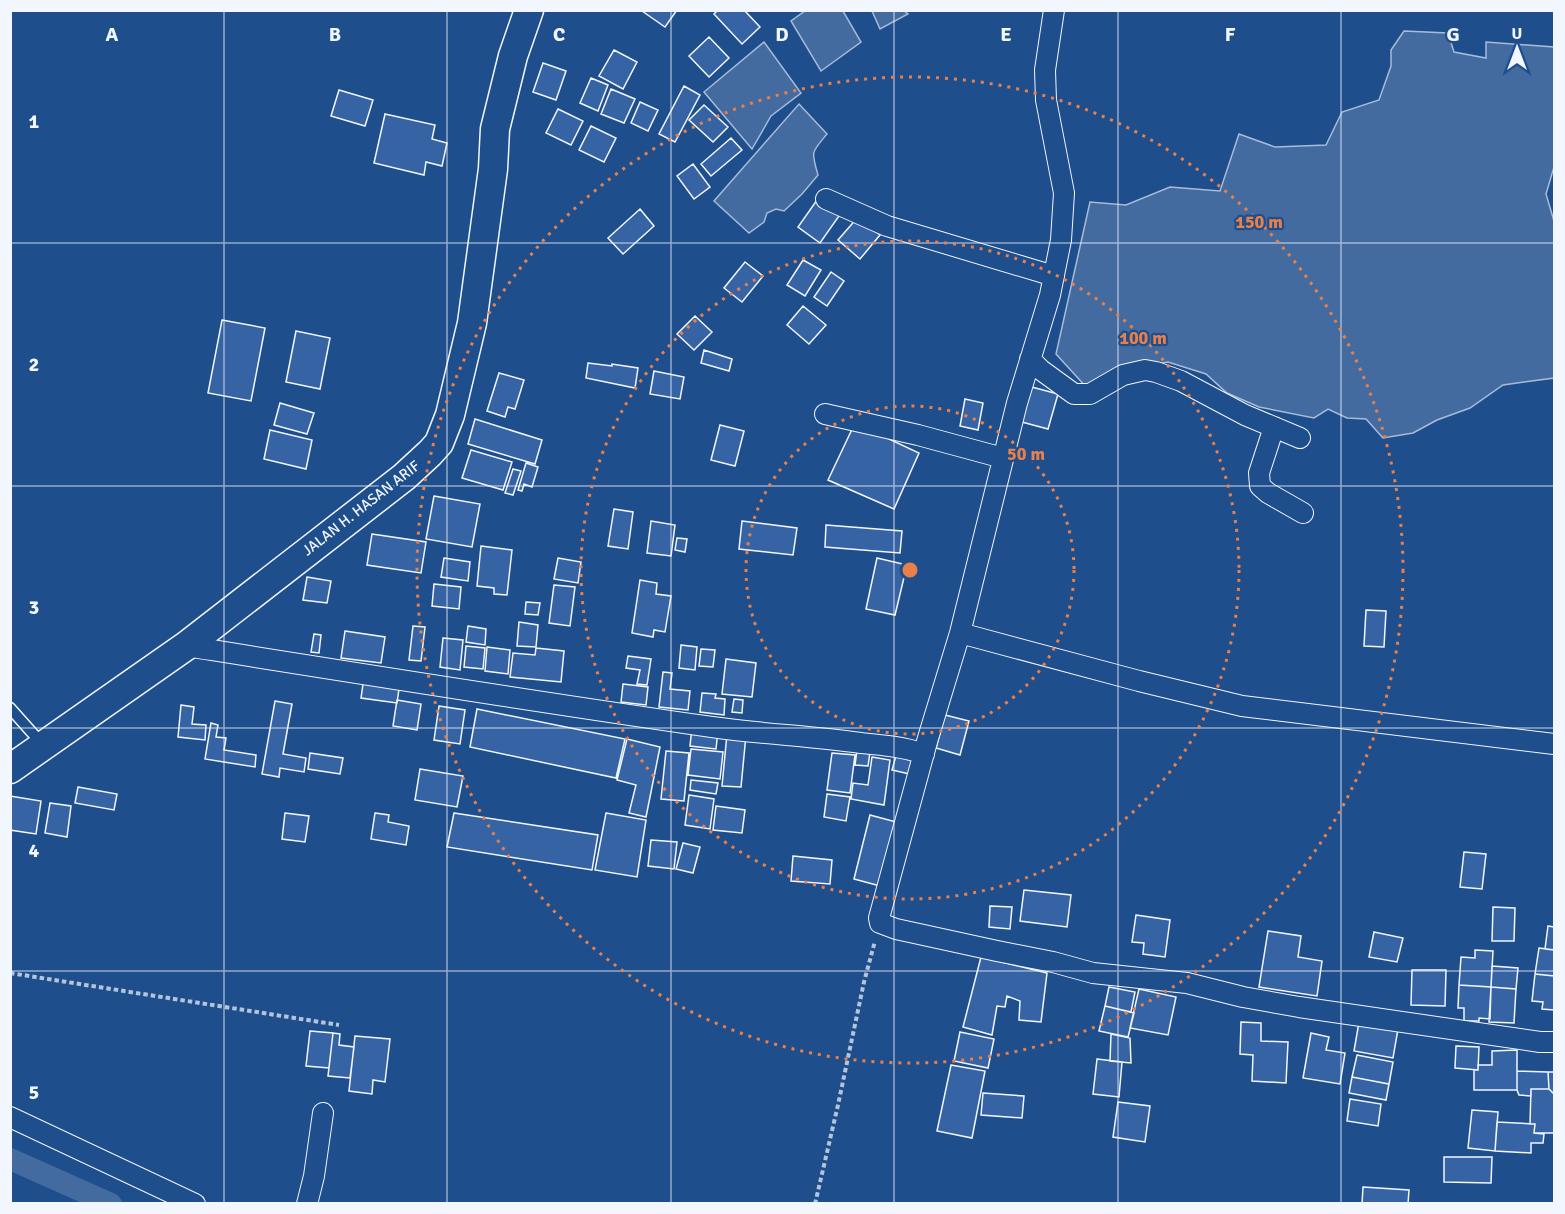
<svg xmlns="http://www.w3.org/2000/svg" width="1565" height="1214" font-family="Signika,sans-serif">
<rect width="100%" height="100%" fill="#1f4e8c"/>
<!-- water -->
<path fill="#446ba0" stroke="#a8bbd7" stroke-width="1.5" d="M805 11H843L861 42 821 71 791 21Z
M872 11H904L908 14 880 29Z
M1404 31 1448 33 1454 52 1486 58V42L1554 47V167L1546 194 1554 221V378L1503 385 1470 408 1437 420 1413 433 1383 438 1366 419 1347 418 1328 409 1314 418 1259 407 1227 393 1206 374 1168 362 1131 368 1088 389 1056 354 1090 202 1126 205 1170 187 1220 191 1239 134 1275 147 1326 145 1342 112 1379 100 1391 66V50Z
M764 42 801 93 771 116 752 149 704 92Z
M799 104 827 134C811 153 811 151 818 175L802 194 784 211 776 209 767 213 764 222 749 233 714 201Z"/>
<g fill="none" stroke-linecap="round" stroke-linejoin="round">
<!-- canal -->
<path stroke="#446ba0" stroke-width="22" d="M10 1159 111 1204"/>
</g>
<!-- building -->
<path fill="#3563a3" stroke="#f2f6ff" stroke-width="1.5" d="M643 10H677L665 27 642 11Z
M718 10H744L760 27 742 44 714 14Z
M709 37 729 58 709 77 689 56Z
M614 50 637 62 623 89 599 76Z
M543 63 566 71 556 100 533 92Z
M591 78 608 85 598 111 580 103Z
M684 86 700 95 675 142 659 134Z
M611 89 635 99 624 123 601 114Z
M339 90 373 100 365 126 331 116Z
M640 102 658 110 648 131 631 123Z
M704 105 728 127 713 142 689 120Z
M558 109 583 121 571 145 546 133Z
M385 114 435 125 432 139 447 143 442 166 426 162 424 175 374 163Z
M591 126 616 138 604 162 579 150Z
M731 138 742 150 711 176 701 164Z
M693 164 710 187 694 199 677 176Z
M817 200 839 216 820 243 798 227Z
M640 209 654 226 623 254 608 238Z
M858 217 880 235 860 259 838 240Z
M803 260 821 270 805 296 787 285Z
M745 262 763 276 742 302 724 288Z
M831 272 844 281 827 306 814 297Z
M803 306 826 325 809 344 787 325Z
M695 316 712 332 694 350 677 334Z
M222 320 265 328 251 401 208 393Z
M296 331 330 338 320 389 286 382Z
M704 350 732 359 729 371 701 363Z
M588 363 612 366V364L638 368 635 388 586 378Z
M654 371 684 377 680 399 650 394Z
M499 373 524 380 515 409 508 407 505 417 487 411Z
M1028 386 1058 394 1048 429 1018 421Z
M965 399 983 403 978 430 960 426Z
M280 403 314 413 307 434 274 425Z
M475 419 542 440 535 464 468 444Z
M855 423 919 453 894 509 828 480Z
M720 425 744 431 735 466 711 460Z
M270 430 312 440 306 469 264 459Z
M471 450 512 462 503 490 462 478Z
M526 463 538 467 532 487 524 484 522 491 518 490Z
M513 469 521 471 513 495 505 493Z
M434 496 480 504 472 547 426 539Z
M614 509 633 512 628 549 608 546Z
M651 521 675 525 671 556 647 553Z
M742 521 797 528 793 555 739 549Z
M826 525 902 531 900 553 825 547Z
M372 534 426 542 421 573 367 565Z
M677 538 687 539 685 552 675 550Z
M481 546 512 550 507 595 494 594V588L477 586Z
M444 558 470 562 468 581 441 577Z
M558 558 581 562 578 583 554 579Z
M877 558 907 565 895 615 866 609Z
M307 577 331 581 327 603 303 600Z
M640 580 657 583 656 594 671 596 665 632 654 630 653 637 632 633Z
M434 584 461 587 459 609 432 606Z
M554 585 575 587 570 626 549 623Z
M526 602 540 603 538 615 525 614Z
M1366 610 1386 611 1384 647 1364 646Z
M519 622 538 625 536 647 517 646Z
M413 626 425 627 421 661 409 660Z
M468 626 486 629 485 645 466 642Z
M345 631 385 637 381 663 341 658Z
M314 634 321 635 319 653 311 652Z
M443 638 463 640 460 670 440 667Z
M681 645 697 647 695 670 679 668Z
M466 646 485 648 483 669 464 667Z
M487 647 510 650 508 674 485 671Z
M536 648 564 651 561 682 510 677 513 653 535 655Z
M701 649 715 650 713 667 699 666Z
M628 656 651 659 647 685 637 684 640 670 626 668Z
M726 659 756 663 752 697 722 694Z
M663 672 672 673 670 689 690 691 688 710 659 707Z
M364 677 400 682 397 703 361 698Z
M623 684 648 687 646 705 621 702Z
M702 693 716 694 715 698 725 699 724 715 700 712Z
M734 699 743 700 742 713 732 712Z
M397 700 421 704 417 730 393 726Z
M275 701 292 704 283 754 306 758 304 772 280 768 279 777 262 774Z
M181 705 194 707 192 724 206 725 205 740 178 737Z
M439 706 465 710 460 744 434 740Z
M477 709 625 739 616 778 470 747Z
M945 715 969 721 960 755 936 748Z
M211 723 218 725 216 737 226 738 224 750 256 755 255 767 205 759Z
M692 727 718 730 716 749 690 746Z
M727 734 746 735 741 787 722 786Z
M627 739 660 747 646 817 629 813 636 785 617 780Z
M858 743 871 745 868 766 855 765Z
M691 749 723 752 720 779 688 775Z
M666 751 689 753 684 801 661 799Z
M897 752 919 757 914 775 892 770Z
M310 753 343 758 340 774 308 769Z
M832 753 855 755 850 793 827 790Z
M872 757 890 760 884 805 851 799 853 783 868 785Z
M420 769 463 776 457 807 415 800Z
M691 780 718 783 716 794 690 790Z
M78 787 117 794 114 810 75 803Z
M827 794 850 797 846 821 824 817Z
M689 795 714 799 710 829 685 825Z
M10 796 41 801 36 834 10 830Z
M50 803 71 806 67 837 45 833Z
M716 806 745 810 742 833 713 830Z
M285 813 309 816 305 842 282 839Z
M375 813 389 815 388 822 409 826 406 845 371 839Z
M454 813 598 835 592 870 447 847Z
M606 813 646 820 637 877 595 870Z
M870 815 900 823 884 887 854 879Z
M651 840 677 842 674 869 648 866Z
M683 843 700 847 693 873 676 869Z
M1464 852 1486 854 1482 889 1460 887Z
M793 856 832 860 830 884 791 881Z
M1024 890 1071 895 1067 927 1020 921Z
M990 906 1012 907 1010 929 989 927Z
M1493 907 1515 908 1514 941H1492Z
M1136 915 1170 920 1165 957 1143 954 1144 943 1132 942Z
M1548 926 1554 927V950L1545 949Z
M1268 931 1301 936 1298 957 1322 961 1317 996 1259 987Z
M1374 932 1403 938 1397 962 1369 957Z
M1539 948 1554 950V976L1535 974Z
M1475 950 1493 951 1491 987 1459 985 1461 957 1475 958Z
M981 957 1047 973 1041 1022 1019 1020 1020 1001 1007 996 1005 1007 997 1006 992 1035 963 1027Z
M1492 966 1518 968 1516 989 1491 987Z
M1412 970H1446L1445 1006 1411 1005Z
M1535 974 1554 976V1010L1542 1009 1543 1002 1532 1001Z
M1459 985 1491 987 1490 1019 1479 1018V1021H1464V1008H1458Z
M1109 987 1135 992 1131 1012 1105 1006Z
M1491 987 1516 989 1514 1023 1489 1022Z
M1139 989 1176 997 1168 1035 1130 1028Z
M1105 1006 1134 1013 1128 1037 1099 1031Z
M1241 1022 1261 1023V1041L1288 1042 1286 1083 1252 1081 1253 1055 1240 1054Z
M1359 1022 1398 1029 1393 1058 1354 1051Z
M310 1031 333 1033 329 1068 306 1066Z
M960 1032 994 1039 988 1068 954 1061Z
M333 1033 340 1034 339 1045 354 1047 350 1078 328 1076Z
M1311 1033 1329 1037 1326 1050 1345 1053 1340 1084 1303 1078Z
M1111 1034 1130 1038 1131 1063 1110 1061Z
M355 1036 390 1039 385 1082 373 1080 372 1094 349 1091Z
M1456 1046 1479 1047 1478 1070 1455 1068Z
M1517 1050V1090H1474V1070H1478V1065H1492V1051Z
M1357 1055 1393 1062 1389 1084 1352 1077Z
M1097 1059 1122 1062 1119 1097 1093 1094Z
M951 1065 985 1071 972 1138 937 1131Z
M1517 1071 1548 1072 1549 1089H1531V1096L1519 1095 1517 1090Z
M1548 1072H1554V1094L1549 1089Z
M1352 1077 1389 1084 1386 1100 1349 1093Z
M1531 1089H1549L1554 1094V1133H1534L1535 1124H1530Z
M983 1093 1024 1096 1022 1118 981 1115Z
M1350 1099 1381 1104 1378 1126 1347 1121Z
M1118 1102 1150 1106 1145 1142 1113 1137Z
M1472 1110 1498 1112 1495 1151 1468 1148Z
M1497 1122 1535 1124 1534 1133 1544 1134 1543 1143H1531V1153L1495 1151Z
M1444 1157H1492L1491 1183 1444 1182Z
M1363 1187 1409 1190 1408 1204H1362Z"/>
<g fill="none" stroke-linecap="round" stroke-linejoin="round">
<!-- lane casing -->
<g stroke="#f2f6ff" stroke-width="13">
<path id="lane" d="M10 708 43 745"/>
</g>
<!-- street casing -->
<g stroke="#f2f6ff" stroke-width="22">
<path id="street" d="M1054 10 1045 70 1046 100 1064 193 1061 240 1050 295 1017 403 960 633 928 738 879 918 880 923 896 929 997 951 1053 962 1093 973 1187 983 1243 997 1299 1007 1540 1042H1554
M826 199 887 226 1054 276
M1030 359 1041 370 1074 394H1090L1123 375 1145 370 1156 372 1181 381 1245 415 1300 438
M825 414 918 435 1003 458
M1274 427 1259 473 1260 486 1268 493 1303 513
M960 633 1139 681 1242 706 1554 744
M186 646C362 674 537 702 712 727 761 734 812 736 861 743 882 745 904 747 924 754
M10 1117 195 1204
M307 1204 314 1176 323 1113"/>
</g>
<!-- secondary casing -->
<g stroke="#f2f6ff" stroke-width="31">
<path id="secondary" d="M10 769 186 646 404 477 430 453 439 443 450 415 472 323 493 169 495 129 513 56 529 10"/>
</g>
<!-- path -->
<path stroke="#b3c4dc" stroke-width="4" stroke-dasharray="4.5 3" stroke-linecap="butt" d="M10 973 339 1025
M815 1204 838 1105 864 982 875 941"/>
<!-- lane -->
<use href="#lane" stroke="#1f4e8c" stroke-width="10"/>
<!-- street -->
<use href="#street" stroke="#1f4e8c" stroke-width="20"/>
<!-- secondary -->
<use href="#secondary" stroke="#1f4e8c" stroke-width="28"/>
</g>
<!-- grid -->
<path fill="none" stroke="#f2f6ff" stroke-width="1.5" stroke-opacity="0.55" d="M224 10V1204M447 10V1204M671 10V1204M894 10V1204M1118 10V1204M1341 10V1204M10 243H1554M10 486H1554M10 728H1554M10 971H1554"/>
<!-- distance rings -->
<g fill="none" stroke="#ea8049" stroke-width="3" stroke-dasharray="3 6">
<circle cx="910" cy="570" r="164"/>
<circle cx="910" cy="570" r="329"/>
<circle cx="910" cy="570" r="493"/>
</g>
<g text-anchor="middle" dominant-baseline="central" stroke-width="4.5" stroke-linejoin="round" paint-order="stroke">
<!-- street labels -->
<g font-size="15" fill="#f2f6ff" stroke="#1f4e8c">
<text transform="translate(361 508) rotate(-38)">JALAN H. HASAN ARIF</text>
</g>
</g>
<g font-size="20" text-anchor="middle" font-weight="bold" fill="#f2f6ff" stroke="#1f4e8c" stroke-width="4.5" stroke-linejoin="round" paint-order="stroke">
<text x="112" y="41">A</text>
<text x="335" y="41">B</text>
<text x="559" y="41">C</text>
<text x="782" y="41">D</text>
<text x="1006" y="41">E</text>
<text x="1230" y="41">F</text>
<text x="1453" y="41">G</text>
<text x="34" y="128">1</text>
<text x="34" y="371">2</text>
<text x="34" y="614">3</text>
<text x="34" y="857">4</text>
<text x="34" y="1099">5</text>
</g>
<circle cx="910" cy="570" r="9" fill="#ea8049" stroke="#1f4e8c" stroke-width="3"/>
<g font-size="18" text-anchor="middle" font-weight="bold" fill="#ea8049" stroke="#1f4e8c" stroke-width="4.5" stroke-linejoin="round" paint-order="stroke">
<text x="1259" y="228">150 m</text>
<text x="1143" y="344">100 m</text>
<text x="1026" y="460">50 m</text>
</g>
<!-- border -->
<rect width="1565" height="1214" fill="none" stroke="#f2f6ff" stroke-width="24"/>
<!-- north arrow -->
<g transform="translate(1517 48)" stroke="#1f4e8c" stroke-width="4.5" paint-order="stroke">
<path d="M0-4.5L10 22L0 15L-10 22Z" fill="#f2f6ff"/>
<text y="-9" font-size="16" font-weight="bold" text-anchor="middle" fill="#f2f6ff">U</text>
</g>
</svg>
